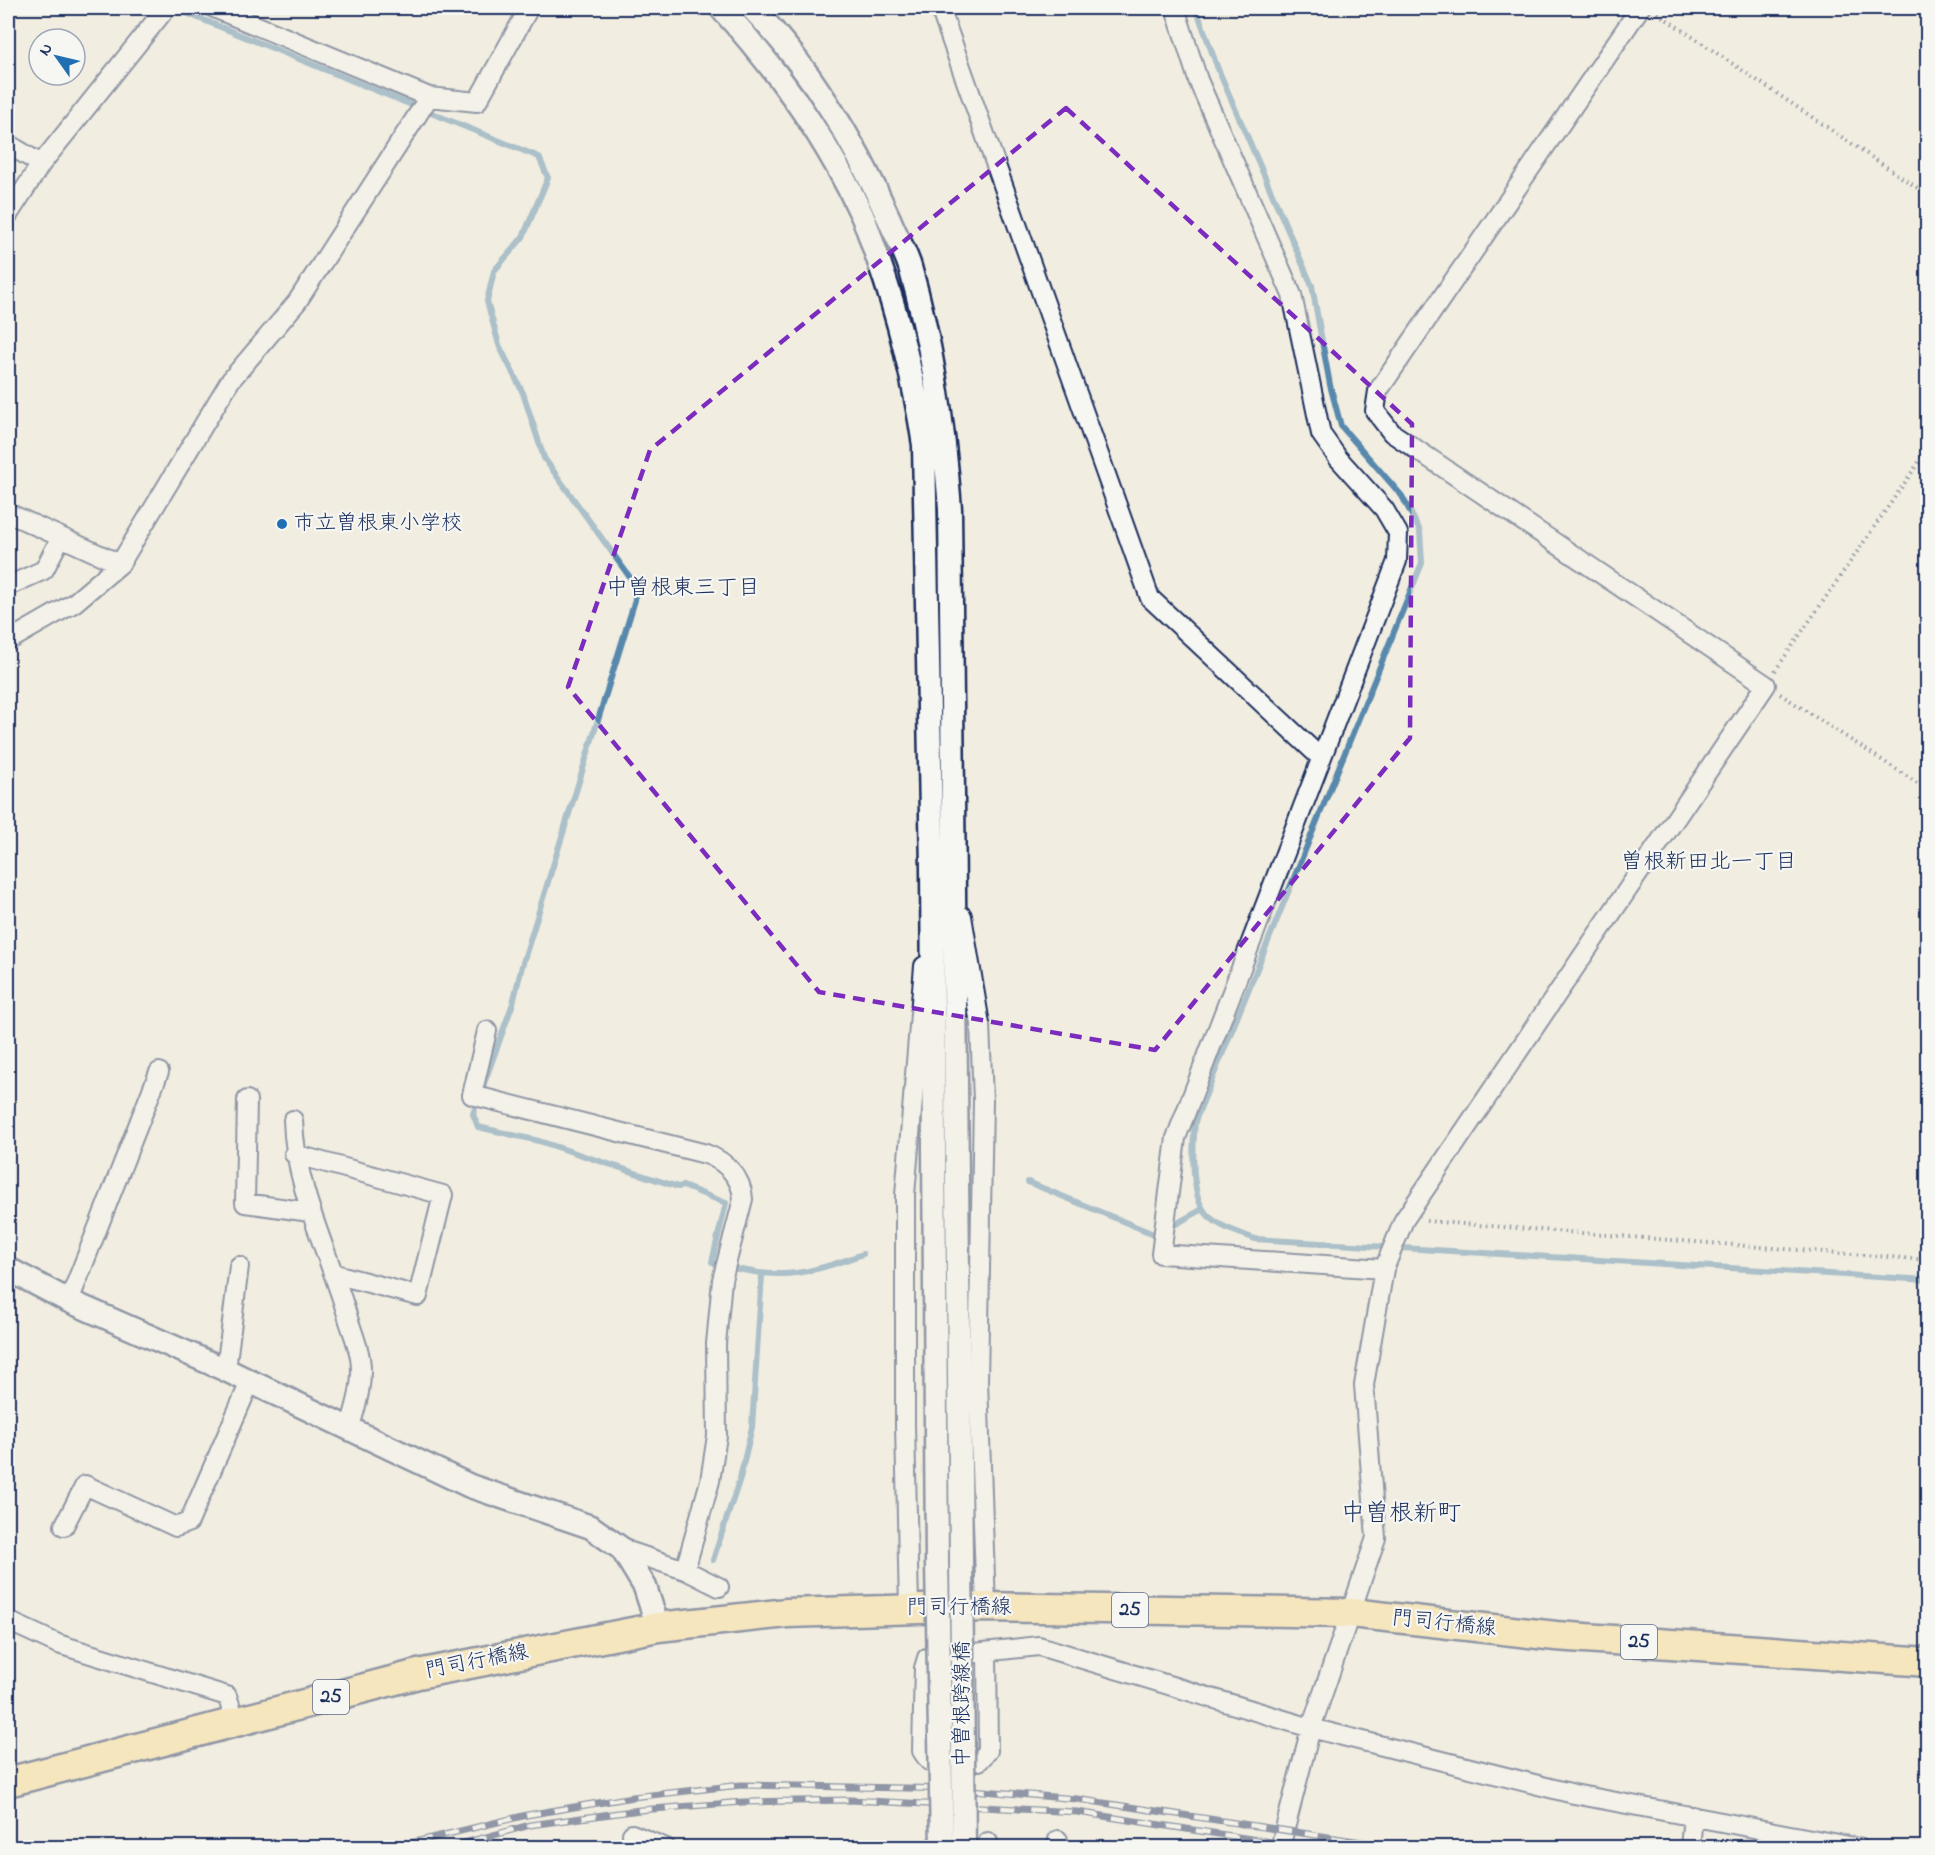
<svg xmlns="http://www.w3.org/2000/svg" width="1935" height="1855" font-family="'Indie Flower','Klee One',sans-serif">
<rect width="100%" height="100%" fill="#f1ede0"/>
<filter id="ink" filterUnits="userSpaceOnUse"><feTurbulence type="fractalNoise" baseFrequency=".0167" numOctaves="2"/><feDisplacementMap in="SourceGraphic" scale="12" xChannelSelector="R" yChannelSelector="G"/><feConvolveMatrix kernelMatrix="1 2 1 2 8 2 1 2 1" color-interpolation-filters="sRGB"/></filter>
<g filter="url(#ink)">
<g fill="none" stroke-linecap="round" stroke-linejoin="round">
<!-- stream -->
<path stroke="#5889ad" stroke-width="6" d="M174 8 539 157 548 178 523 237 494 271 487 301 499 345 523 393 544 458 634 583 635 600 522 966 513 1003 482 1089
M1196 8 1218 69 1312 286 1330 385 1341 426 1402 496 1420 531 1422 563 1195 1121C1193 1144 1190 1188 1203 1209 1213 1226 1238 1232 1255 1239L1928 1280
M478 1099 473 1114 478 1127 539 1141 678 1187 683 1186 726 1203 712 1262C775 1282 802 1276 863 1254
M1028 1182 1156 1235 1203 1209
M713 1560 740 1478 752 1427 762 1275"/>
<!-- minor casing -->
<g stroke="#1b2f5e" stroke-width="22">
<path id="minor" d="M214 8 429 97 477 102 529 8
M940 8 1150 598 1321 758
M1175 8 1198 80 1292 295 1321 434 1338 458 1384 509 1398 533 1397 561 1176 1138 1161 1254 1384 1269
M8 144 41 164
M8 215 41 164 166 8
M8 513 120 564
M8 586 44 570 61 537
M8 641 74 603 120 564 230 381 297 302 429 97
M962 916 980 1024 983 1101 978 1381 986 1607
M487 1031 472 1095 706 1154C725 1161 742 1177 743 1199L722 1280 716 1344 717 1436 710 1481 685 1570 719 1587
M247 1100 245 1203 310 1212
M293 1120C295 1190 329 1252 348 1318 352 1331 358 1345 360 1358 364 1382 356 1407 349 1430
M294 1154 443 1195 418 1296 335 1274
M69 1301 159 1072
M226 1370 239 1266
M64 1526 85 1485 176 1527 189 1522 250 1382
M622 1549 685 1570
M909 1608 905 1425V1195L924 966
M8 1621 58 1644 227 1696 236 1722
M987 1652 988 1751 979 1761H929L922 1751 924 1668 927 1658 1039 1646 1311 1728 1574 1794 1859 1848
M632 1834 666 1848
M988 1848V1842
M1056 1848 1058 1840
M1280 1848 1311 1728 1376 1538 1364 1385 1384 1269 1404 1220 1766 685 1392 433 1375 411 1378 391 1640 8
M1690 1848 1693 1816"/>
</g>
<!-- tertiary casing -->
<g stroke="#1b2f5e" stroke-width="27">
<path id="tertiary" d="M721 8C776 68 824 135 859 209 867 224 871 240 877 256 899 318 914 379 924 445L932 869 937 1562
M752 8C811 69 856 144 890 221 896 236 905 251 910 267 933 346 944 427 950 509L961 1560
M8 1269 69 1301 226 1370 470 1486 591 1527 622 1549 645 1587 658 1627"/>
</g>
<!-- primary casing -->
<g stroke="#1b2f5e" stroke-width="33">
<path id="primary" d="M8 1782 418 1674 658 1627 787 1613 986 1607 1351 1613 1556 1636 1928 1662"/>
</g>
<!-- path -->
<path stroke="#1b2f5e" stroke-width="4" stroke-dasharray="1.5 4.5" stroke-linecap="butt" d="M1657 13 1928 195
M1775 671 1928 449
M1780 694 1928 790
M1426 1221 1928 1260"/>
<!-- minor -->
<use href="#minor" stroke="#f6f6f2" stroke-width="18"/>
<!-- tertiary -->
<use href="#tertiary" stroke="#f6f6f2" stroke-width="22"/>
<!-- primary -->
<use href="#primary" stroke="#fdde96" stroke-width="28"/>
<!-- rail casing -->
<g stroke="#1b2f5e" stroke-width="7">
<path id="rail" d="M390 1848 527 1815 633 1797 741 1785 960 1789 1077 1799 1401 1848
M446 1848 530 1825 640 1810 743 1802 850 1800 1077 1812 1309 1848"/>
</g>
<!-- rail -->
<use href="#rail" stroke="#f6f6f2" stroke-width="4.5" stroke-dasharray="14" stroke-linecap="butt"/>
<!-- tertiary-bridge casing -->
<g stroke="#1b2f5e" stroke-width="27" stroke-linecap="butt">
<path id="tertiary-bridge" d="M961 1560 964 1848
M937 1562 942 1848"/>
</g>
<!-- tertiary-bridge -->
<use href="#tertiary-bridge" stroke="#f6f6f2" stroke-width="22"/>
</g>
</g>
<!-- marked area -->
<path d="M0 0H1935V1855H0ZM1066 108 1412 424 1410 738 1155 1050 819 992 568 687 650 450Z" fill="#f1ede0" fill-opacity=".55" fill-rule="evenodd"/>
<path fill="none" stroke="#7b2cbf" stroke-width="4.5" stroke-dasharray="12 8" stroke-linejoin="round" d="M1066 108 1412 424 1410 738 1155 1050 819 992 568 687 650 450Z"/>
<!-- markers -->
<circle fill="#1f6fb2" stroke="#f6f6f2" stroke-width="2" cx="282" cy="524" r="6"/>
<g text-anchor="middle" dominant-baseline="central" stroke-width="4.5" stroke-linejoin="round" paint-order="stroke">
<!-- shield labels -->
<g fill="#f6f6f2" stroke="#5d6b8a" stroke-width="1.5">
<rect x="1112" y="1593" width="36" height="34" rx="4.5"/>
<rect x="1621" y="1625" width="36" height="34" rx="4.5"/>
<rect x="313" y="1680" width="36" height="34" rx="4.5"/>
</g>
<g font-size="20" font-weight="bold" fill="#1b2f5e">
<text x="1130" y="1610">25</text>
<text x="1639" y="1642">25</text>
<text x="331" y="1697">25</text>
</g>
<!-- poi labels -->
<g font-size="21" fill="#1b2f5e" stroke="#f6f6f2" text-anchor="start">
<text x="294" y="524">市立曽根東小学校</text>
</g>
<!-- street labels -->
<g font-size="21" fill="#1b2f5e" stroke="#f6f6f2">
<text x="959" y="1608">門司行橋線</text>
<text transform="translate(1444 1624) rotate(6)">門司行橋線</text>
<text transform="translate(477 1662) rotate(-11)">門司行橋線</text>
<text transform="translate(963 1704) rotate(-90)">中曽根跨線橋</text>
</g>
<!-- neighbourhood labels -->
<g font-size="22" fill="#1b2f5e" stroke="#f6f6f2">
<text x="683" y="589">中曽根東三丁目</text>
<text x="1709" y="863">曽根新田北一丁目</text>
</g>
<!-- quarter labels -->
<g font-size="24" fill="#1b2f5e" stroke="#f6f6f2">
<text x="1401" y="1514">中曽根新町</text>
</g>
</g>
<!-- margin -->
<rect width="1935" height="1855" fill="none" stroke="#f6f6f2" stroke-width="30"/>
<rect x="15" y="15" width="1905" height="1825" fill="none" stroke="#1b2f5e" stroke-width="2" filter="url(#ink)"/>
<!-- north arrow -->
<g transform="translate(57 57) rotate(304)"><circle r="28" fill="#f6f6f2" stroke="#9ea6b7" stroke-width="1.5"/>
<path d="M0-4.5L10 22L0 15L-10 22Z" fill="#1f6fb2"/>
<text y="-9" font-size="16" font-weight="bold" text-anchor="middle" fill="#1b2f5e">N</text>
</g>
</svg>
